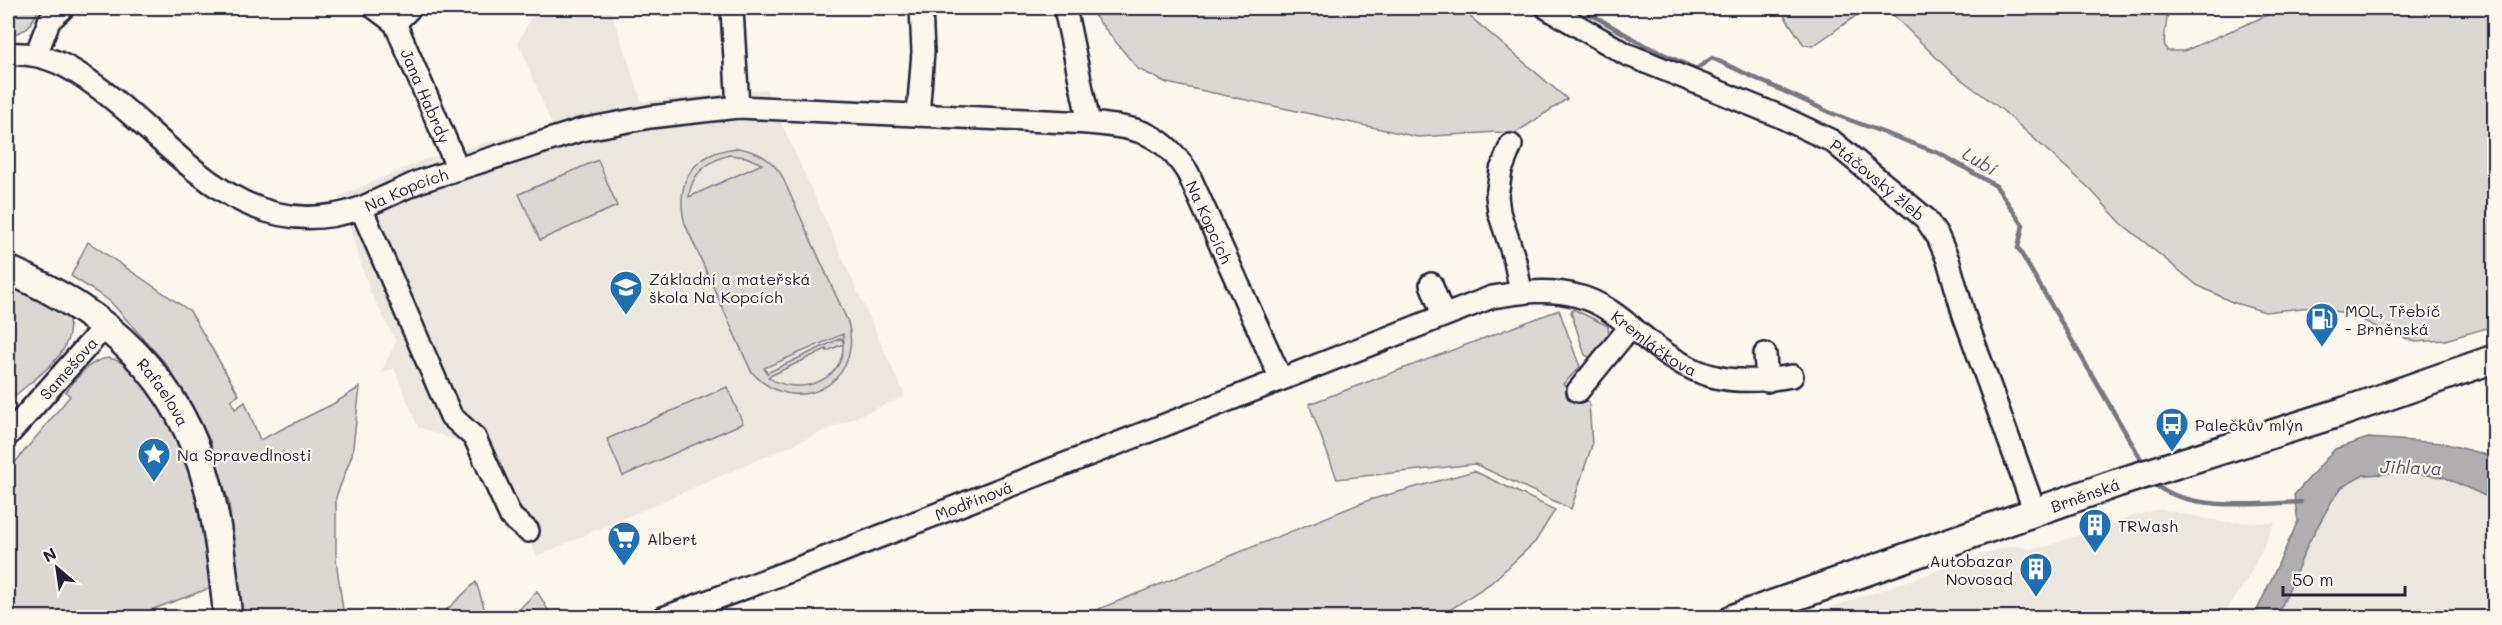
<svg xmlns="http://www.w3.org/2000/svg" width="2502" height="625" font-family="Mali,sans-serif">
<rect width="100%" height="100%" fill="#fbf7ec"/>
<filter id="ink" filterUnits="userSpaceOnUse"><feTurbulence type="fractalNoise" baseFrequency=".0167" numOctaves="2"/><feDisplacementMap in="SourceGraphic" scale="12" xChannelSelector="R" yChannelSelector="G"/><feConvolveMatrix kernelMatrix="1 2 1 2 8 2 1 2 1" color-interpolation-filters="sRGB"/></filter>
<g filter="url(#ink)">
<!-- built -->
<path fill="#ebe7df" d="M592 8H610L642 102 766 89 905 396 537 556 522 529 506 534 472 446 418 427 394 368 381 373 396 341 370 291 339 196 426 159 552 125 518 42 534 12Z
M2407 473 2444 477 2494 500V617L2277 618 2309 542 2342 487 2364 475Z
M2161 509 2223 522 2275 523 2247 580 2222 617H1803L2003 548 2016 546 2030 549 2048 546 2132 516Z"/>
<!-- green -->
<path fill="#dbd8d3" stroke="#7e7d87" stroke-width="1.5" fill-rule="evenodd" d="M8 8H40L27 29 8 37Z
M1088 8H1460L1567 99 1514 134 1497 132 1418 137 1167 83 1138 69Z
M1779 8H1867L1813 46 1804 45Z
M1886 8H2168L2164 43 2167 51H2184L2284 8H2494V326L2445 340 2416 342 2380 329 2351 314 2311 307 2265 312 2232 302 2197 285 2121 223 2089 188 2001 109 1950 71Z
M738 148C757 151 770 158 781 174L848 322C865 386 792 420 751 371L685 224C674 182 693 152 738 148ZM729 155 746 157 762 164 689 197C691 174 708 161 729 155ZM843 334 844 343 841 338 767 373 764 368ZM843 344C845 383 795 397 768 377L826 349 827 351Z
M598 160 617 206 540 240 519 194Z
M88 242 190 311 239 395 231 400 235 409 245 402 260 440 333 404 360 387 352 455 336 497V560L344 617H240L229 503 210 441 166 364 110 301 71 276Z
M8 284 16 285 68 316C79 355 31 379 8 402Z
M1573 309 1608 326 1609 337 1591 358 1585 355 1571 312Z
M1559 310 1580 367 1563 384 1583 403 1586 400 1589 403 1592 445 1571 509 1475 464 1337 479 1309 404Z
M108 358C153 364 193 469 202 509 208 534 210 561 213 587L148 611 150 617H8V471L70 396 66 392C78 377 88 361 108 358Z
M727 387 743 423 623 476 607 439Z
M1474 471 1555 510 1535 542 1491 583 1439 617H1079L1369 500Z
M476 582 487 617H438H439Z
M537 591 552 617H512Z"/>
<!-- water -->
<path fill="#b1aeb0" stroke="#787681" stroke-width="1.5" d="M2368 438 2443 443 2494 457V500L2444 477 2407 473 2364 475 2342 487 2332 501 2309 542 2277 617H2254L2298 521 2294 495 2335 449Z"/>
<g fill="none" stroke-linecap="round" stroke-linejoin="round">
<!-- stream -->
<path stroke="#787681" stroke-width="4.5" d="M1580 8 1644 45 1696 69 1712 58 1831 113 1941 154 1996 186 2023 225 2018 248 2145 466
M2152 482C2185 512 2259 504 2301 502"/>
<!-- minor casing -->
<g stroke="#22223b" stroke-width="26">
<g id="minor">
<path id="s1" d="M375 8 395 23 458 169"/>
<path d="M1065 8 1089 123"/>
<path id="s2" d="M1547 8 1626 54 1779 116 1832 141 1925 218 1938 237 1948 260 1964 315 2035 512"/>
<path d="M732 10 738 107"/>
<path d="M395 23 410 8"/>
<path d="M8 54C44 51 71 67 99 88 180 149 244 249 361 208"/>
<path d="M36 55 49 21 63 8"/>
<path d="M918 115 923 52 921 8"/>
<path d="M1511 145 1501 170 1497 196 1499 212 1515 261 1521 292"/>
<path d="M1431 284 1443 315"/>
<path d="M1765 354 1767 381"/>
<path d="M1578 391 1631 326"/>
<path id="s3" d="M8 435 105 326"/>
<path id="s4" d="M528 531 511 517 475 438 451 416 361 208 418 182 458 169 581 130 650 117 738 107 1089 123C1136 128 1161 130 1188 173L1281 379"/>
<path id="s5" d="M663 618 817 561 1492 297C1522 292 1549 288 1578 296 1602 302 1622 319 1640 334 1691 377 1726 388 1792 376"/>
</g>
</g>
<!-- major casing -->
<g stroke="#22223b" stroke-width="32">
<g id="major">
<path id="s6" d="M8 270C107 312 180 378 208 486 219 529 223 573 228 618"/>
<path id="s7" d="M1734 618 2117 483 2345 411 2494 359"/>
</g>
</g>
<!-- minor -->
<use href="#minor" stroke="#fbf7ec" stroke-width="21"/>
<!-- major -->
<use href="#major" stroke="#fbf7ec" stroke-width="27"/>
</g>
</g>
<!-- icons -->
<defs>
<g id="school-pin" transform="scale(1.725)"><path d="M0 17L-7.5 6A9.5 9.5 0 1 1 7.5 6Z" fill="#1f6fb2" stroke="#fbf7ec"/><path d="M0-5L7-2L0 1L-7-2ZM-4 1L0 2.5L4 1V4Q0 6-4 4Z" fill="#fff"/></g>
<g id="fuel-pin" transform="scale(1.725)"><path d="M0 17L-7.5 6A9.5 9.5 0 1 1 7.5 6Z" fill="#1f6fb2" stroke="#fbf7ec"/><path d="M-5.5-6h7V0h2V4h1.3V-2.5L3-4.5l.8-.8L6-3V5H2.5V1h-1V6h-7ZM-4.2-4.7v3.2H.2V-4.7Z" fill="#fff"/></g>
<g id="bus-pin" transform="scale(1.725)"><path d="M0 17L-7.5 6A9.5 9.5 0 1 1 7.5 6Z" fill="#1f6fb2" stroke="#fbf7ec"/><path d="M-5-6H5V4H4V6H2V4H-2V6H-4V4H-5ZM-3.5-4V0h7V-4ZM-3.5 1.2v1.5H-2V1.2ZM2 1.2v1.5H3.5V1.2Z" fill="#fff"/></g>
<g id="sight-pin" transform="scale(1.725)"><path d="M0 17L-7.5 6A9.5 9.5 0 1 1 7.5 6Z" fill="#1f6fb2" stroke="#fbf7ec"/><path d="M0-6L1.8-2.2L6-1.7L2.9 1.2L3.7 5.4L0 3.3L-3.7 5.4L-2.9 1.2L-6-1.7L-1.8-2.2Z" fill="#fff"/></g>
<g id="building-pin" transform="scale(1.725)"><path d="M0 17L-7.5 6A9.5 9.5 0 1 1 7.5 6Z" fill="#1f6fb2" stroke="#fbf7ec"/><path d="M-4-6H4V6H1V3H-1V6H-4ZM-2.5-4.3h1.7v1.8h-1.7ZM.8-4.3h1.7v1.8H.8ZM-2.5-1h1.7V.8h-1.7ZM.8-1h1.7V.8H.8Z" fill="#fff"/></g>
<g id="supermarket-pin" transform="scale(1.725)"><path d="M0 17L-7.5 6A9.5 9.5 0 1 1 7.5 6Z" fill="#1f6fb2" stroke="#fbf7ec"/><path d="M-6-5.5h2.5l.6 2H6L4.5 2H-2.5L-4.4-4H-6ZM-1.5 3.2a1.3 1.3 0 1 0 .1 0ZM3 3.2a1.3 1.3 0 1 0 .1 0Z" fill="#fff"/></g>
</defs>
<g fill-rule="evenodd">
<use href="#school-pin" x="626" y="287"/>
<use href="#fuel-pin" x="2322" y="319"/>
<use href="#bus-pin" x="2172" y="424"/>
<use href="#sight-pin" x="154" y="454"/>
<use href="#building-pin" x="2095" y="525"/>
<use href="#supermarket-pin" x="624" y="538"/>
<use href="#building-pin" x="2036" y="569"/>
</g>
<g text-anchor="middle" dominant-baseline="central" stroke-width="4.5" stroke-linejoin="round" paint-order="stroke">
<!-- street labels -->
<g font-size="16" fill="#22223b" stroke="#fbf7ec">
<text stroke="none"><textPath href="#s1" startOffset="104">Jana Habrdy</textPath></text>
<text stroke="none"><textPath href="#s2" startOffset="375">Ptáčovský žleb</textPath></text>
<text stroke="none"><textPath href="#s4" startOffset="417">Na Kopcích</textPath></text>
<text stroke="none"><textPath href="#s4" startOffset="1282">Na Kopcích</textPath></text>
<text stroke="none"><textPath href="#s5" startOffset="1066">Kremláčkova</textPath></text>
<text stroke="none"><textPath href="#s3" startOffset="90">Samešova</textPath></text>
<text stroke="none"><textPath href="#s6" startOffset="201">Rafaelova</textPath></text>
<text stroke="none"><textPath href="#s7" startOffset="372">Brněnská</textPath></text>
<text stroke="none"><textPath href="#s5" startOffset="332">Modřínová</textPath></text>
</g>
<!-- poi labels -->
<g font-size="16" fill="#22223b" stroke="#fbf7ec" text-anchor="start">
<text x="649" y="278">Základní a mateřská<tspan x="649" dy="18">škola Na Kopcích</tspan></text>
<text x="2345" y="310">MOL, Třebíč<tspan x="2345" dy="18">- Brněnská</tspan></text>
<text x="2195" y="424">Palečkův mlýn</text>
<text x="177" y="454">Na Spravedlnosti</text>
<text x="2118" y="525">TRWash</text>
<text x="647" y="538">Albert</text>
<text x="2013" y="560" text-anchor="end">Autobazar<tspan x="2013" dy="18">Novosad</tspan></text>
</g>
<!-- water labels -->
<g font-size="18" font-style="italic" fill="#545364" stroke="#fbf7ec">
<text transform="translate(1980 161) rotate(31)">Lubí</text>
<text transform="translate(2411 467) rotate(2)">Jihlava</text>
</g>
</g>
<!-- margin -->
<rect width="2502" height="625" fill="none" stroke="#fbf7ec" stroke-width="30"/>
<rect x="15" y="15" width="2472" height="595" fill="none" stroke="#22223b" stroke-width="2" filter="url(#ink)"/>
<!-- north arrow -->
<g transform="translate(57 568) rotate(331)" stroke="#fbf7ec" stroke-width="4.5" paint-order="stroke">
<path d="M0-4.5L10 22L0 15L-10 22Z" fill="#22223b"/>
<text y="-9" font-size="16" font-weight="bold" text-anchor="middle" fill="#22223b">N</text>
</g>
<!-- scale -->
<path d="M2283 586v9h122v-9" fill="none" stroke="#22223b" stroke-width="3"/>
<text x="2292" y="586" font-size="18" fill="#22223b" stroke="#fbf7ec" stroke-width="4.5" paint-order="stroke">50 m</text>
</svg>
